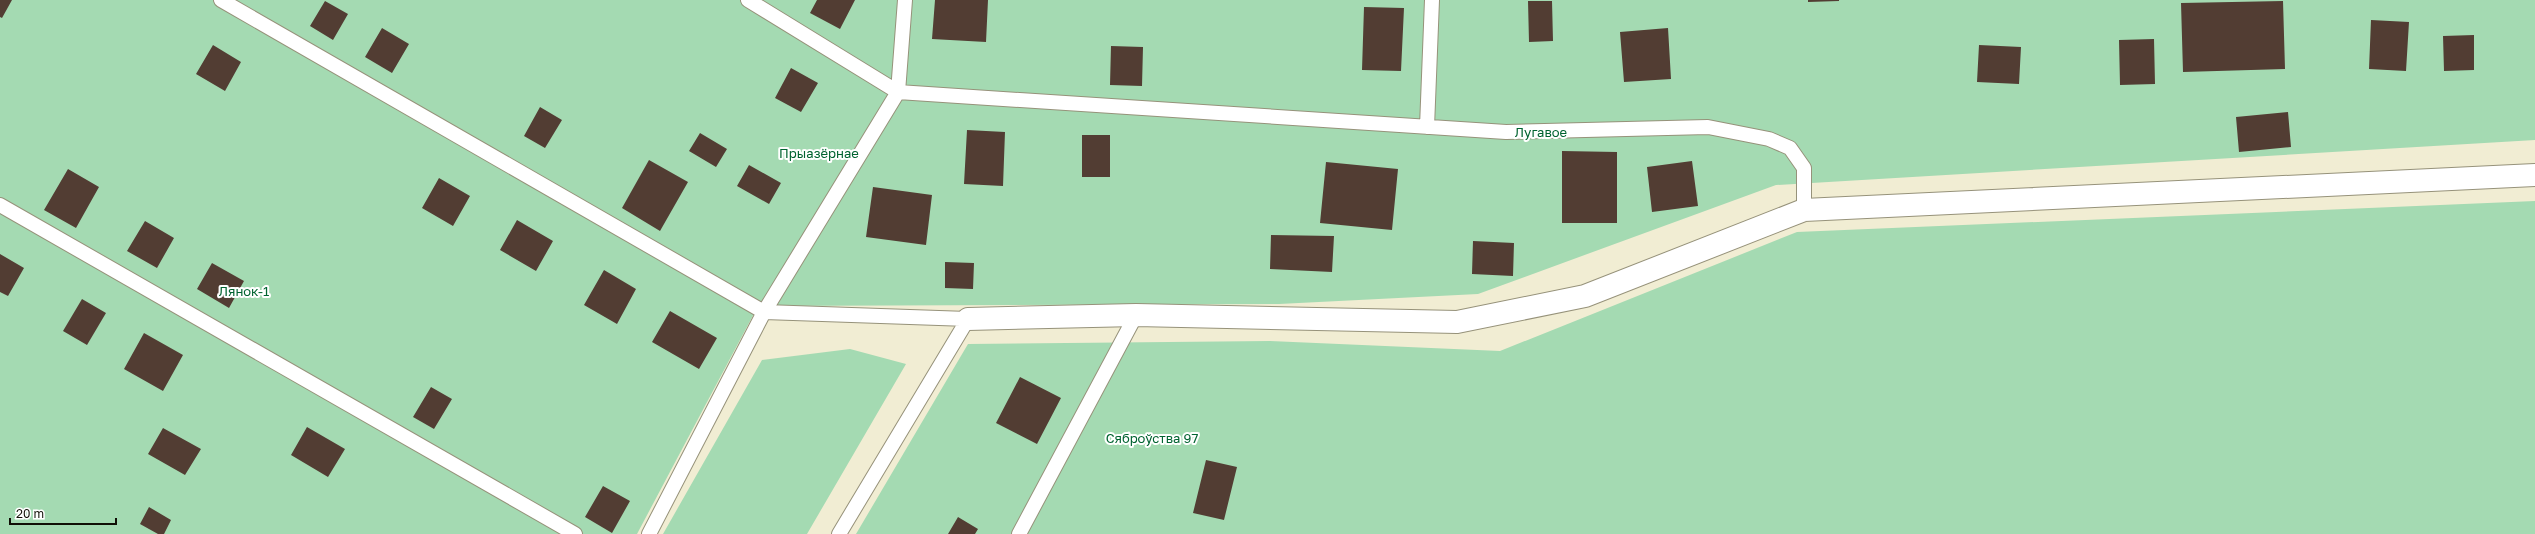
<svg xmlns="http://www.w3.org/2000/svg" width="2535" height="534" font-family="'Golos Text',sans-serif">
<rect width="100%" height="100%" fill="#f1edd3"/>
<!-- green -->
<path fill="#a4dab2" d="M0 0H2535V140L1776 185 1478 294 1279 304 758 306 637 534H0Z
M2535 201V534H856L968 344 1270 341 1500 351 1797 232Z
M850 349 906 364 807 534H663L762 360Z"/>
<!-- building -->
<path fill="#523d33" d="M0 0H12L2 18 0 17Z
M817 0H855L840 29 810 13Z
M935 0H988L986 42 932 39Z
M1808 0H1839V1L1808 2Z
M325 1 348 14 333 40 310 26Z
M1528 1H1552L1553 41 1529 42Z
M2283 1 2285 69 2183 72 2181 3Z
M1364 7 1404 8 1401 71 1362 70Z
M2371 20 2409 22 2406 71 2369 69Z
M382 28 409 44 392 73 365 57Z
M1668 28 1671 79 1624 82 1620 32Z
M2474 35V70L2444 71 2443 36Z
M2154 39 2155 84 2120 85 2119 40Z
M213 45 241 62 225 91 196 74Z
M1979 45 2021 47 2019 84 1977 82Z
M1111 46 1143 47 1142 86 1110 85Z
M791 68 818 83 801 112 775 98Z
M540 107 562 120 545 148 524 136Z
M2288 112 2291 147 2239 152 2236 117Z
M967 130 1005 132 1003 186 964 184Z
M700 133 727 149 716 167 689 151Z
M1082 135H1110V177H1082Z
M1562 151 1617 152V223H1562Z
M649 160 688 182 660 231 622 208Z
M1692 161 1698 206 1652 212 1647 167Z
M1326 162 1398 169 1392 230 1320 223Z
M749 165 781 183 769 204 737 186Z
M68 169 99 187 76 228 44 210Z
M439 178 470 196 453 226 422 208Z
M873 187 932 195 926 245 866 237Z
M517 220 553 241 536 271 500 250Z
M145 221 174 238 157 268 127 251Z
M1271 235 1334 236 1332 272 1270 269Z
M1473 241 1514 243 1513 276 1472 274Z
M0 254 24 268 8 296 0 292Z
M945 262 974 263 973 289 945 288Z
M212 263 244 281 229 308 197 289Z
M604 270 636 289 617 324 584 305Z
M82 299 106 313 87 345 63 331Z
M670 311 717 338 699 369 652 342Z
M144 333 183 355 163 391 124 369Z
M1020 377 1061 398 1037 444 996 423Z
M431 387 452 399 434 429 413 417Z
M307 427 345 449 328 477 291 455Z
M163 428 201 449 185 475 148 454Z
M1206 460 1237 467 1224 520 1193 513Z
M603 486 630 501 612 533 585 517Z
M149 507 171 520 164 534H158L140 524Z
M958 517 978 529 975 534H948Z"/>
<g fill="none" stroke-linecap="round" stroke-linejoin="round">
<!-- lane casing -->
<g stroke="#96927a" stroke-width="16">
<path id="lane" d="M221 0 764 312 968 319 839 534
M748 0 898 92 1506 132 1708 127 1769 139 1790 148 1804 168V210
M1427 127 1432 0
M0 205 575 534
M649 534 764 312 898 92 905 0
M1019 534 1136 315"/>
</g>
<!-- street casing -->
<g stroke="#96927a" stroke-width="24">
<path id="street" d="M968 319 1136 315 1457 322 1585 296 1804 210 2535 175"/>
</g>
<!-- lane -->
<use href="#lane" stroke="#fff" stroke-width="14"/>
<!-- street -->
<use href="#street" stroke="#fff" stroke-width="22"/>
</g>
<g text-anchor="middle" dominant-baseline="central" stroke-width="4" stroke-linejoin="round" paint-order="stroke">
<!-- park labels -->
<g font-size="13" fill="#006330" stroke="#fff">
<text x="1541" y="132">Лугавое</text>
<text x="819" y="153">Прыазёрнае</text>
<text x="244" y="291">Лянок-1</text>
<text x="1152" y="438">Сяброўства 97</text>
</g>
</g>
<!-- scale -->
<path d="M10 518v6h106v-6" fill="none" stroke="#100f06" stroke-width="2"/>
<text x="16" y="518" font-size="12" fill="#100f06" stroke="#ffffff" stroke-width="3" paint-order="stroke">20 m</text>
</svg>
